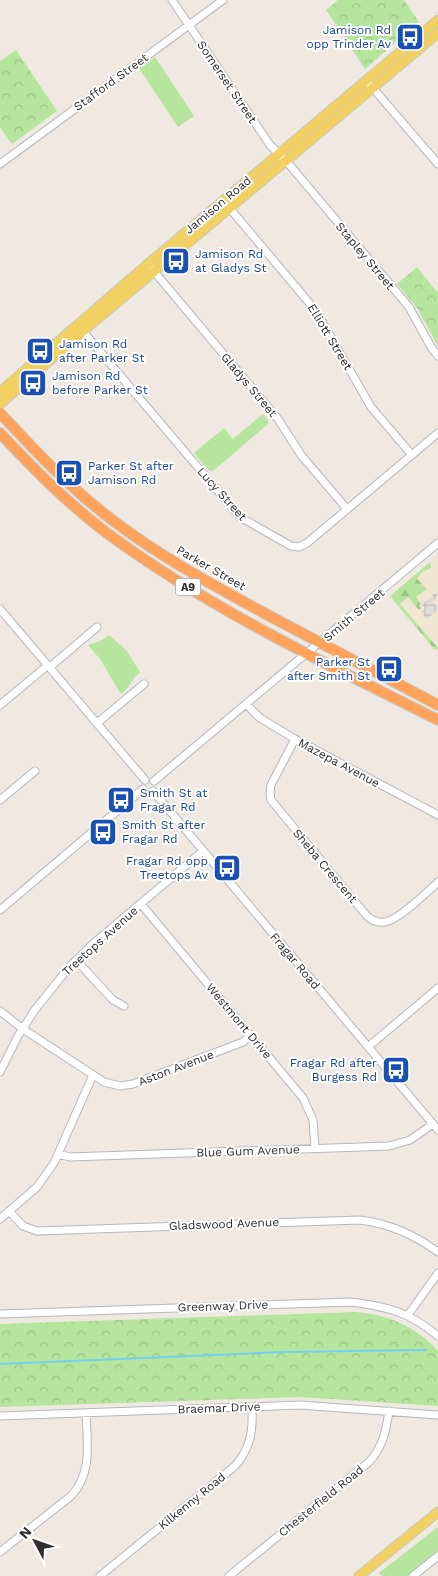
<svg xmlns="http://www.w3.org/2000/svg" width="438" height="1576" font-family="'Work Sans',sans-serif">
<defs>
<pattern id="forest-firs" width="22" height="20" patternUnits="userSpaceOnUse" patternTransform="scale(1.25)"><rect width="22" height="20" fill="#b6e59e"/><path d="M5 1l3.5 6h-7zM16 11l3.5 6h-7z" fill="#9dc588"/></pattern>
<pattern id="park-crowns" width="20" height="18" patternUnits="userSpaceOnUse" patternTransform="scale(1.25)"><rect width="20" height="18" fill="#b6e59e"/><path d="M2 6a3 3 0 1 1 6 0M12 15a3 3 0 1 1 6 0" fill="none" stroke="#9dc588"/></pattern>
<pattern id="plaza-grid" width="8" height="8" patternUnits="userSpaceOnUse" patternTransform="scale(1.25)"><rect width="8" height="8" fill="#dfdcd8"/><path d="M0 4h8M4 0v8" fill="none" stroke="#c0bdba"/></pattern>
</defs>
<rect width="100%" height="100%" fill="#efe9e1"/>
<!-- education -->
<path fill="#f0e6d1" d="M438 556V653L390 596Z"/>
<!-- grass -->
<path fill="#b6e59e" d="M155 57 194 116 178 127 139 68Z
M263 414 268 420V424L213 471 208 470 194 453 224 428 233 439Z
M109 635 126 650 140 672C132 679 129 688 121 694L100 659 88 645 100 641Z
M438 1527V1551L407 1576H382L379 1573Z"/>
<!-- forest -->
<path fill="url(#forest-firs)" d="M430 562 431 568 422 572 417 579 428 590 427 589 416 597 421 604 419 606 421 608 419 610 408 597 400 604 438 648 435 650 390 596Z"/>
<!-- park -->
<path fill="url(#park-crowns)" d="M338 0H404L419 22 365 69 326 10Z
M16 50 57 111 12 144 0 127V61Z
M417 267 438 293V346L417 308 397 284Z
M355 1312C387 1314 416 1326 438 1351V1406L299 1397 0 1407V1324Z"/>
<!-- plaza -->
<path fill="url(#plaza-grid)" d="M438 593 436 598 432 602 438 607V610L427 619 421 612 425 608 422 605 434 594Z"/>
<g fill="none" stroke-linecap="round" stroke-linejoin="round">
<!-- stream -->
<path stroke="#75cff0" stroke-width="2" d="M0 1364 283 1352 426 1350"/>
<!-- minor casing -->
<g stroke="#b4b7c1" stroke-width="9">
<path id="minor" d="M172 0 270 145 288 163 409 307 431 347 438 356
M366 80 438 164
M0 164 223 0
M227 205 316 311 371 407 412 455
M152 269 278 419 301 455 347 509
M80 328 240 517 291 546 299 547 307 543 438 433
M0 609 145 780
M50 667 97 627
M246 704 260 718 295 739 438 815
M0 705 48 665
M97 723 144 684
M295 739 271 785 270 792 271 800 366 915C371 920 377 923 384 922 398 921 427 892 438 882
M154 781 438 543
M153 791 438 1130
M0 800 35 771
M141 904 303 1098 313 1120 315 1148
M0 910 143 789
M76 960 113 1000 124 1006
M0 1011 23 1029 104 1082 120 1086 133 1084 243 1042 251 1035
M368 1047 438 988
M0 1072 18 1036 34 1011 70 966 94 943 203 851
M58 1154 70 1157 389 1146 410 1140 433 1124
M9 1211 23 1226 37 1231 360 1220C390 1224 413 1234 438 1252
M0 1219 37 1187 54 1163 93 1075
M0 1314 351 1302C389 1307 409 1312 438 1336
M408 1315 438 1273
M0 1416 300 1405 438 1415
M0 1552 71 1496C93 1473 87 1442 86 1413
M100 1576 235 1466C251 1448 253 1430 252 1407
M229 1576 369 1462C383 1447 386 1431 389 1411
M413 1576 438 1556"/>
</g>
<!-- major casing -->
<g stroke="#c9c9c9" stroke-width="11">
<path id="major" d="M0 392 148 264 438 20
M0 404 83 331 438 33
M359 1576 438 1512"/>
</g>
<!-- highway casing -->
<g stroke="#c9c9c9" stroke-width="12">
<path id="highway" d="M0 413C36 452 72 490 115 522 161 557 213 585 264 613 322 644 380 674 438 705
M0 433C35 470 70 506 111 536 212 610 327 664 438 720"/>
</g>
<!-- minor -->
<use href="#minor" stroke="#fff" stroke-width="7"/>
<!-- major -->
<use href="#major" stroke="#f2d163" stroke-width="9"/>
<!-- highway -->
<use href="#highway" stroke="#ffa35c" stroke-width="10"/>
</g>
<!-- icons -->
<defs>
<g id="bus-square" transform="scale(1.4375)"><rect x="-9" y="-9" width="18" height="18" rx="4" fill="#1a4fb4" stroke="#fff"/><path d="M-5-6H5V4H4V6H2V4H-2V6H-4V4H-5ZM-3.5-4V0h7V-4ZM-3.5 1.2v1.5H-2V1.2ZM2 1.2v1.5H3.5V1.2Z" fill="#fff"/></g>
</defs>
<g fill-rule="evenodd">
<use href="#bus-square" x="410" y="37"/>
<use href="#bus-square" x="176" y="261"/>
<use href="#bus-square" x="40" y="351"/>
<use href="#bus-square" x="33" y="383"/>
<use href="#bus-square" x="69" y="473"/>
<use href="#bus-square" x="389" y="669"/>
<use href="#bus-square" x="121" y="800"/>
<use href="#bus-square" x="103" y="832"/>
<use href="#bus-square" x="227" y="868"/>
<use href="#bus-square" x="396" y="1070"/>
</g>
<g text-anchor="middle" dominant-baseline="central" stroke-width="4" stroke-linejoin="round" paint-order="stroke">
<!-- shield labels -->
<rect fill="#fff" stroke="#6d6d6d" stroke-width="1" x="175.5" y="578.5" width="25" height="17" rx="4"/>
<g font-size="11" font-weight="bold" fill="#2e2e2e">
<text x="188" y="587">A9</text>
</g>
<!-- transit labels -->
<g font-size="12" fill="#164399" stroke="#fff" text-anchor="start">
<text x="391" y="30" text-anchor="end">Jamison Rd<tspan x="391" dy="14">opp Trinder Av</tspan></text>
<text x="195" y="254">Jamison Rd<tspan x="195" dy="14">at Gladys St</tspan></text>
<text x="59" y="344">Jamison Rd<tspan x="59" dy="14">after Parker St</tspan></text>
<text x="52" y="376">Jamison Rd<tspan x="52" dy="14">before Parker St</tspan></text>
<text x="88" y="466">Parker St after<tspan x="88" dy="14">Jamison Rd</tspan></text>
<text x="370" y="662" text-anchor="end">Parker St<tspan x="370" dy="14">after Smith St</tspan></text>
<text x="140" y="793">Smith St at<tspan x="140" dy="14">Fragar Rd</tspan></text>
<text x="122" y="825">Smith St after<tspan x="122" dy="14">Fragar Rd</tspan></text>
<text x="208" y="861" text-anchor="end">Fragar Rd opp<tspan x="208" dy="14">Treetops Av</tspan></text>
<text x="377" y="1063" text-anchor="end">Fragar Rd after<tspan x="377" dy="14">Burgess Rd</tspan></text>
</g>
<!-- street labels -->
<g font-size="12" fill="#2e2e2e" stroke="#fff">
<text transform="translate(111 82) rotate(-36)">Stafford Street</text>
<text transform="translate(227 82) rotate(56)">Somerset Street</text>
<text transform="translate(218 205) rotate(-40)">Jamison Road</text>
<text transform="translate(365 256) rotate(50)">Stapley Street</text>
<text transform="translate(330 337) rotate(59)">Elliott Street</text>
<text transform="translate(249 385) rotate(50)">Gladys Street</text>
<text transform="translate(222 494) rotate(48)">Lucy Street</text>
<text transform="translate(211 568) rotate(30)">Parker Street</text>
<text transform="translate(354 615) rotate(-40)">Smith Street</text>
<text transform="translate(339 763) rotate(28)">Mazepa Avenue</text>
<text transform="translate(325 866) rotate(50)">Sheba Crescent</text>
<text transform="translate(100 941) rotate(-42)">Treetops Avenue</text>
<text transform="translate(295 961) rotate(50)">Fragar Road</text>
<text transform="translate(239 1021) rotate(50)">Westmont Drive</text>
<text transform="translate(176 1068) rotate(-21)">Aston Avenue</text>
<text transform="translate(248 1151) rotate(-2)">Blue Gum Avenue</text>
<text transform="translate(224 1224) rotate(-2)">Gladswood Avenue</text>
<text transform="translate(223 1306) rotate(-2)">Greenway Drive</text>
<text transform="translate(219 1408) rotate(-2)">Braemar Drive</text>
<text transform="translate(192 1501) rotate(-39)">Kilkenny Road</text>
<text transform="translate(321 1501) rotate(-39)">Chesterfield Road</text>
</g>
</g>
<!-- north arrow -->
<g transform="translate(35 1541) rotate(311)" stroke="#ffffff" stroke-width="4" paint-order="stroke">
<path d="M0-4L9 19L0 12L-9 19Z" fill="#2e2e2e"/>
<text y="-8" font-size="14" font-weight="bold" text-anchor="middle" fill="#2e2e2e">N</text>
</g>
</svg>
